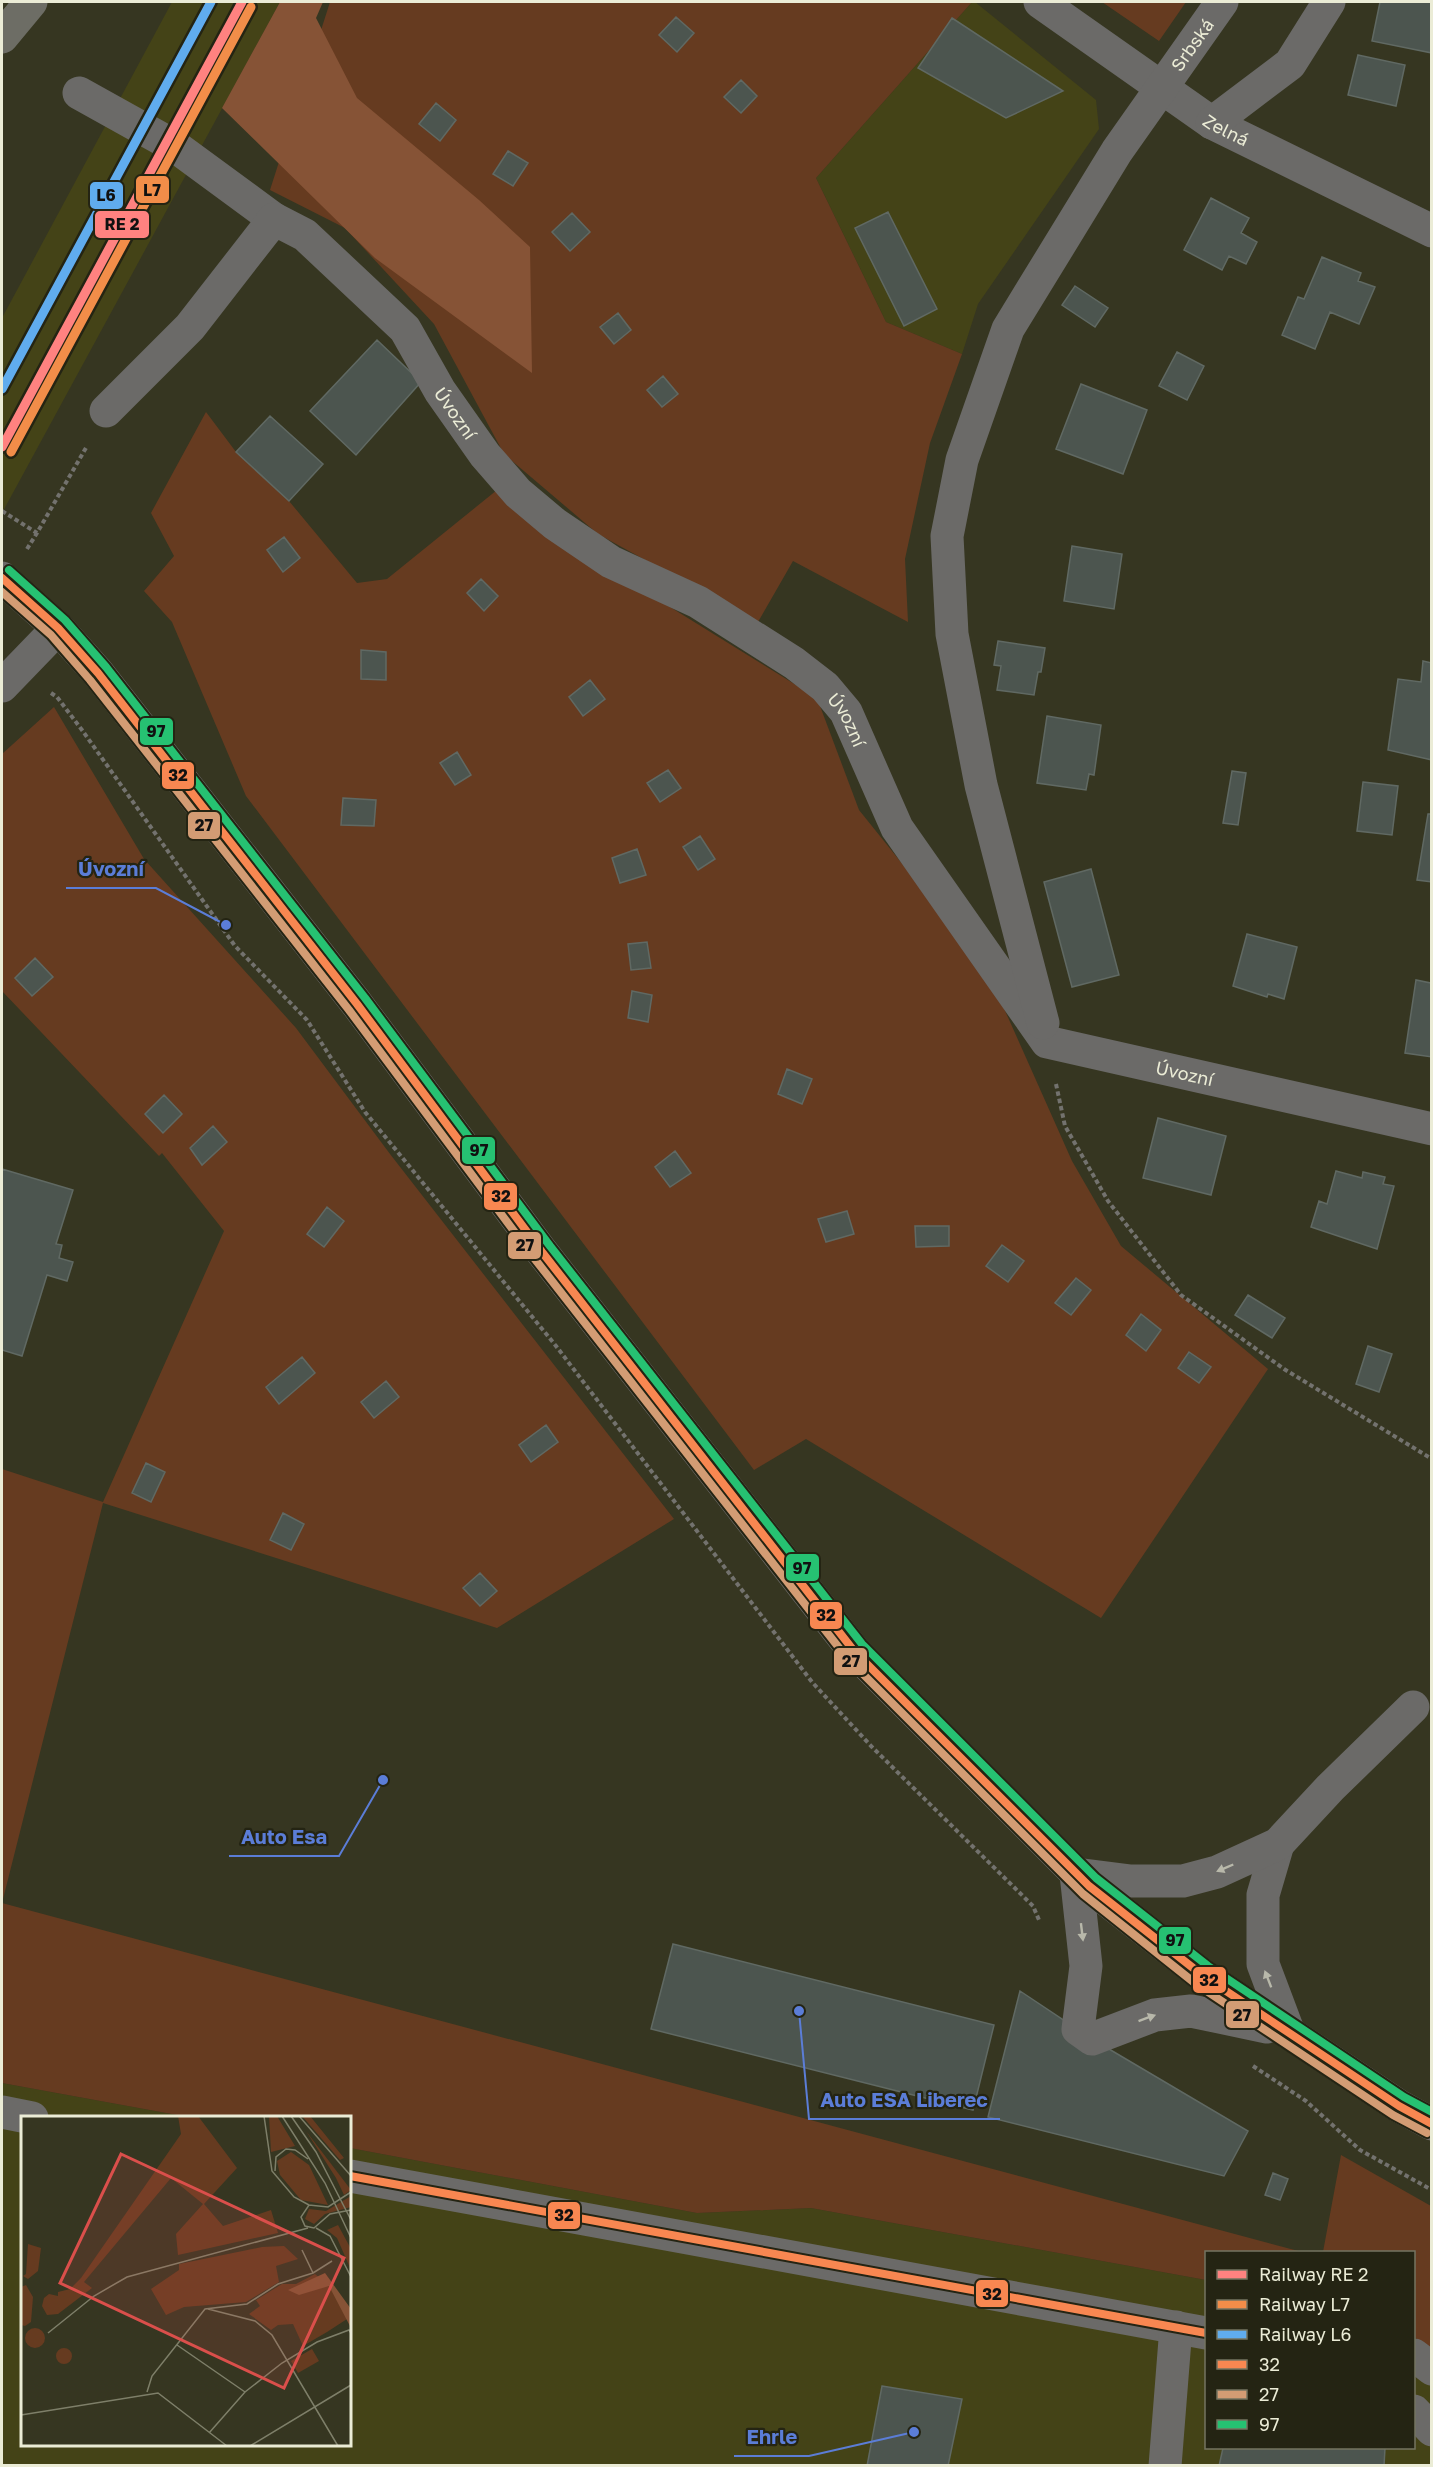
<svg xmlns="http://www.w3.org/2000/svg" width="1433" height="2467" font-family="'Golos Text',sans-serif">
<rect width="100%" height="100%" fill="#363621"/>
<!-- built -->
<path fill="#444317" d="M172 2H280L2 513V318Z
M972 2H975L1096 100 1099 129 978 304 962 354 886 322 816 178Z
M2 2083 188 2117 22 2118V2444H350V2148L697 2213 811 2208 1206 2280V2448H1414V2337L1431 2349V2465H2Z"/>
<!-- green -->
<path fill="#663b20" d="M330 2H972L816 178 886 322 962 354 930 443 905 559 908 622 793 561 758 622 598 534 504 454 434 324 345 228 270 190Z
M1102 2H1186L1159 41Z
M206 412 236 452 289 501 357 583 387 579 497 490 641 589 817 698 859 810 986 968 1072 1161 1121 1246 1268 1369 1101 1618 806 1439 754 1470 246 796 172 622 144 591 174 556 151 513Z
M54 707 144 859 296 1028 390 1154 674 1519 497 1628 103 1503 2 1903 1302 2252H1206V2280L811 2208 697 2213 350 2148V2118L188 2117 2 2083V1469L103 1502 224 1231 162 1153 159 1156 2 991V754Z
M1341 2155 1431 2206V2349L1414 2337V2252H1323Z"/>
<!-- forest -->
<path fill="#865336" d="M280 2H323L316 18 357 98 479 200 530 247 532 373 375 258 222 108Z"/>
<!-- building -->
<path fill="#4c554f" stroke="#606963" stroke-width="1.5" d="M1380 2H1432V53L1372 41Z
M676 17 694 33 677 52 659 35Z
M952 18 1063 91 1006 118 918 68Z
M1358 55 1405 65 1396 106 1348 95Z
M741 80 757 96 741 113 724 97Z
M436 103 456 120 440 141 419 124Z
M508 151 528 163 513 186 493 174Z
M1211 198 1249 218 1241 233 1257 242 1246 264 1229 256 1222 270 1184 250Z
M888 212 937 309 904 326 855 228Z
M572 213 590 232 570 251 552 232Z
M1322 257 1361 273 1358 281 1375 287 1359 324 1330 312 1315 349 1282 335 1298 297 1304 299Z
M1075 286 1108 308 1095 327 1062 305Z
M618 313 631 330 614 344 600 327Z
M377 340 421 382 356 455 310 411Z
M1177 352 1204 366 1187 400 1159 386Z
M663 376 678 394 662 407 647 390Z
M1081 384 1147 410 1123 474 1056 449Z
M270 416 323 464 289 501 236 452Z
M284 537 300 558 283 572 267 550Z
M1072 546 1122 554 1114 609 1064 601Z
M481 579 498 596 484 611 467 593Z
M998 641 1045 648 1041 672H1038L1034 695 997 690 1001 666 994 665Z
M361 650 386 652V680L361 679Z
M1423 661 1432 663V760L1388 750 1398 679 1421 682Z
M590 680 605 699 583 716 569 697Z
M1047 716 1101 725 1094 775 1089 774 1086 790 1037 783Z
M457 752 471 775 455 785 440 763Z
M668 770 681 788 660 802 647 783Z
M1232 771 1246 773 1238 825 1223 823Z
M1363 782 1398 786 1392 835 1357 831Z
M343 798 376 800 374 826 341 825Z
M1428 814H1432V882L1417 880Z
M700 836 715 859 698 870 683 847Z
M637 849 646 875 620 883 612 858Z
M1091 869 1119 975 1072 987 1044 882Z
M1247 934 1297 947 1284 999 1268 994 1267 997 1233 986Z
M647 942 651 968 631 970 628 944Z
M35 958 53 977 32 996 15 978Z
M1432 979V1057L1405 1053 1416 980 1431 983Z
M632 991 652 995 648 1022 628 1018Z
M787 1069 812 1079 802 1104 778 1094Z
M164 1095 182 1114 163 1133 145 1114Z
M1158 1118 1226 1136 1211 1195 1143 1178Z
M213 1126 227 1142 202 1165 190 1148Z
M675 1151 691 1173 670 1187 655 1167Z
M2 1169 73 1190 56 1244 62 1245 59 1258 73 1262 67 1281 47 1275 22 1356 2 1350Z
M1336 1171 1362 1178 1363 1172 1385 1177 1383 1184 1394 1186 1377 1249 1311 1227 1319 1201 1327 1204Z
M327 1207 344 1221 324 1247 307 1234Z
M847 1211 854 1234 826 1242 818 1219Z
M915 1226H949V1246L916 1247Z
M1002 1245 1024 1261 1008 1282 986 1266Z
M1076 1278 1091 1290 1071 1315 1055 1303Z
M1248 1295 1285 1318 1272 1338 1235 1315Z
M1141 1314 1161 1330 1146 1351 1126 1335Z
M1368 1346 1392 1354 1379 1392 1356 1384Z
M1189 1352 1211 1367 1199 1383 1178 1368Z
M302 1357 315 1373 279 1404 266 1387Z
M386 1381 399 1397 374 1418 361 1402Z
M546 1425 558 1442 531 1462 519 1445Z
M146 1463 165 1472 151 1502 132 1493Z
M283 1513 304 1524 291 1550 270 1540Z
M480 1573 497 1591 480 1606 463 1588Z
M673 1944 994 2025 973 2110 651 2029Z
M1020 1991 1092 2039 1248 2131 1224 2176 988 2117Z
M1273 2173 1288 2179 1280 2200 1265 2195Z
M882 2386 962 2399 948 2466H867Z
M1223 2448H1385L1384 2466H1219Z"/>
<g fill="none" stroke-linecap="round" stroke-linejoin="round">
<!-- path -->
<path stroke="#73726e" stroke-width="4" stroke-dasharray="4.5 3" stroke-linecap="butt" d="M2 511 37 533 87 446
M27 549 37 533
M51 693 57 697 82 730 235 946 307 1020 365 1112 556 1346 812 1682 871 1746 1033 1906 1039 1920
M1056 1084 1065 1126 1108 1201 1181 1295 1284 1369 1432 1459
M1253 2066 1306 2101 1360 2150 1432 2190"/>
<!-- minor -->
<g stroke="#6b6a68" stroke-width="33">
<path id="s1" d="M1040 2 1212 123 1432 231"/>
<path d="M79 93 176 147 274 219"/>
<path d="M1212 123 1290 64 1329 2"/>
<path id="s2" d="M106 411 190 327 274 219 305 235 405 329 440 391 485 455 518 493 555 524 611 562 698 602 794 663 825 687 846 712 897 828 1047 1042 1432 1129"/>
<path d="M2 578 58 628 98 673 357 1004 542 1252 854 1651 1089 1886 1202 1975 1399 2106 1432 2124"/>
<path d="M2 686 58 628"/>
<path id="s3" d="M1043 1023 981 785 952 634 947 536 962 460 1008 329 1117 151 1222 2"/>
<path d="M1278 1844 1263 1895V1964L1289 2033"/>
<path d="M1076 1874 1131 1881H1183L1217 1872 1278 1844 1330 1788 1413 1707"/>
<path d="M1076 1874 1086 1966 1078 2029 1092 2039 1155 2015 1191 2011 1267 2027"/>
<path d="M2 2112 32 2118"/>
<path d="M350 2176 1206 2333"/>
<path d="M1414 2355 1432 2369"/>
<path d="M1414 2411 1432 2430"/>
<path d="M1165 2466 1176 2327"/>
</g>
<!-- highway -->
<path stroke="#6d6d65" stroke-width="33" d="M2 37 31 2"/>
<!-- bus-1 casing -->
<g stroke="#242413" stroke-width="12">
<path id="bus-1" d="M2 578 58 628 98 673 357 1004 542 1252 854 1651 1089 1886 1202 1975 1399 2106 1432 2124
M350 2176 1206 2333"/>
</g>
<!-- bus-2 casing -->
<g stroke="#242413" stroke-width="12">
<path id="bus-2" d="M2 592 51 635 90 680 349 1010 534 1258 847 1658 1083 1894 1196 1984 1393 2115 1427 2133"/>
</g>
<!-- bus-3 casing -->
<g stroke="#242413" stroke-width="12">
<path id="bus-3" d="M9 570 65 620 106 667 365 998 550 1246 862 1644 1096 1878 1208 1966 1404 2097 1432 2112"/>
</g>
<!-- bus-1 -->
<use href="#bus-1" stroke="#f88751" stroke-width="8"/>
<!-- bus-2 -->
<use href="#bus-2" stroke="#d39c74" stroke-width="8"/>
<!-- bus-3 -->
<use href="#bus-3" stroke="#26c172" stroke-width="8"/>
<!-- rail-1 casing -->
<g stroke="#242413" stroke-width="14">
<path id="rail-1" d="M2 447 242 2"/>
</g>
<!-- rail-2 casing -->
<g stroke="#242413" stroke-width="14">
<path id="rail-2" d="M11 452 251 7"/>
</g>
<!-- rail-3 casing -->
<g stroke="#242413" stroke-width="14">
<path id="rail-3" d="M2 389 211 2"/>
</g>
<!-- rail-1 -->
<use href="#rail-1" stroke="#ff8280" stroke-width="9"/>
<!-- rail-2 -->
<use href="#rail-2" stroke="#f28d49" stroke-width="9"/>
<!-- rail-3 -->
<use href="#rail-3" stroke="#60acee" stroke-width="9"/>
</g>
<!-- one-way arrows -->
<defs><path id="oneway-solid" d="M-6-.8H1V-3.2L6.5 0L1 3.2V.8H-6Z" transform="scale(1.5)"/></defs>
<g fill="#b8b8aa">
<use href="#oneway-solid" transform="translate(1225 1868) rotate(157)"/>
<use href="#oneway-solid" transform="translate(1082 1932) rotate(83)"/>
<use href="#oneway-solid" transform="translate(1268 1979) rotate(-111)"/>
<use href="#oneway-solid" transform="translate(1147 2018) rotate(-20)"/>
</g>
<g text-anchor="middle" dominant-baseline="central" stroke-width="4.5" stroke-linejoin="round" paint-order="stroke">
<!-- street labels -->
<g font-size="18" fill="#ebecd6" stroke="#242413">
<text stroke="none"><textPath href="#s3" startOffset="1053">Srbská</textPath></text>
<text stroke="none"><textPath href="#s1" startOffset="226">Zelná</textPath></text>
<text stroke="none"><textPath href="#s2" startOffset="526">Úvozní</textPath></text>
<text stroke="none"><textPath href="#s2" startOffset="1032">Úvozní</textPath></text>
<text stroke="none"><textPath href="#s2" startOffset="1554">Úvozní</textPath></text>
</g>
</g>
<!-- overview -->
<g transform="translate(21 2116)">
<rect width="330" height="330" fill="#363621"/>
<path d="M157 0H177L216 52 183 88 202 110 250 94 257 117 157 139 155 118 182 88 150 62 63 166 71 172 37 198 26 199 21 190 23 182 28 178 37 180V176L49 173 60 162 160 18ZM248 0H256L274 30 250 36ZM281 0H289L323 42 319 44ZM285 15 330 74 323 79 315 62ZM270 36 288 49 307 89 280 84 259 59 256 45ZM330 80V91L304 98 293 108 284 103 288 93 305 95ZM317 109 330 133V154L316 122 306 114ZM7 128 20 132 17 155 7 163 2 160 5 158ZM263 130 277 143 255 150 258 166 225 186 163 191 145 199 130 173 158 154V148L241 131ZM294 158 313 175 326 203 306 216 282 230 272 208 257 209 250 214 228 198 239 190 235 184 261 168H275ZM5 169 12 181 10 206 4 210 0 209V171ZM4 222a10 10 0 1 1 20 0a10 10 0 1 1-20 0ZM35 240a8 8 0 1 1 16 0a8 8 0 1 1-16 0ZM291 233 298 245 277 257 270 245Z" fill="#663b20"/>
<path d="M304 157 330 193V212L308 170 278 179 267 174Z" fill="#865336"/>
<path fill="none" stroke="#7e7f69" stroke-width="1.5" d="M243 0 251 55 273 81 288 89M261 0 304 67 330 122M270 0 295 36 330 104M278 0 330 60M254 55 255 41 265 33 274 34 287 43M330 76 307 91 288 89 280 101 284 110 293 112 309 98 330 94M295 112 309 120 330 161M292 157 311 145M187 193 234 205 251 219 317 330M27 217 73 180 106 161 287 112M156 229 224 276M126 276 131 260 184 193 226 188 257 168 292 157 281 134M0 299 137 277 206 330M188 317 224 276 261 247 296 226 328 214 330 217M229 330 330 269"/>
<path fill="#da4f4b" fill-opacity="0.15" stroke="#da4f4b" stroke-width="3" d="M100 38 323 142 263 272 39 167Z"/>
<rect width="330" height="330" fill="none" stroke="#ebecd6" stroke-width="3"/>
</g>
<!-- callouts -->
<path fill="none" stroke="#5b7dd7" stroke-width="2" d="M226 925L156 888H66M383 1780L339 1856H229M799 2011L809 2119H1000M914 2432L809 2456H734"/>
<g fill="#5b7dd7" stroke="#242413" stroke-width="2">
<circle cx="226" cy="925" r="6"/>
<circle cx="383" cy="1780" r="6"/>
<circle cx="799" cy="2011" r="6"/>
<circle cx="914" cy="2432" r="6"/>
</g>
<g font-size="20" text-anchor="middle" font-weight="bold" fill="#5b7dd7" stroke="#242413" stroke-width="4.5" stroke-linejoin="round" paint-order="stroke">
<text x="111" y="876">Úvozní</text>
<text x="284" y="1844">Auto Esa</text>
<text x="904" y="2107">Auto ESA Liberec</text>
<text x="772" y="2444">Ehrle</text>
</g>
<g stroke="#242413" stroke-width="2">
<rect x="135" y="175" width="35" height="29" rx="6" fill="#f28d49"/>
<rect x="89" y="181" width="35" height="29" rx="6" fill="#60acee"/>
<rect x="94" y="210" width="56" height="29" rx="6" fill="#ff8280"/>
<rect x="139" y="717" width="35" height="29" rx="6" fill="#26c172"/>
<rect x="161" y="761" width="34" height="29" rx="6" fill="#f88751"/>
<rect x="187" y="811" width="34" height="29" rx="6" fill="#d39c74"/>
<rect x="461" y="1136" width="35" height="29" rx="6" fill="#26c172"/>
<rect x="483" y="1182" width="35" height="29" rx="6" fill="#f88751"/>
<rect x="507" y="1231" width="35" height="29" rx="6" fill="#d39c74"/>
<rect x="785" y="1553" width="35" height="29" rx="6" fill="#26c172"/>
<rect x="809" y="1601" width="34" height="29" rx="6" fill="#f88751"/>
<rect x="833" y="1647" width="35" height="29" rx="6" fill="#d39c74"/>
<rect x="1158" y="1926" width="34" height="29" rx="6" fill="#26c172"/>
<rect x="1192" y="1966" width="35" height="28" rx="6" fill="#f88751"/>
<rect x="1225" y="2000" width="35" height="29" rx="6" fill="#d39c74"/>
<rect x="547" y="2201" width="34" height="29" rx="6" fill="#f88751"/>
<rect x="975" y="2279" width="34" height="29" rx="6" fill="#f88751"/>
</g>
<g font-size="16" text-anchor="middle" font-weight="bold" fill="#111">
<text x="152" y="196">L7</text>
<text x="106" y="201">L6</text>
<text x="122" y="230">RE 2</text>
<text x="156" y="737">97</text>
<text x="178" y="781">32</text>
<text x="204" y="831">27</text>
<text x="479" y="1156">97</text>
<text x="501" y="1202">32</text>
<text x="525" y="1251">27</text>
<text x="802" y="1574">97</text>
<text x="826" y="1621">32</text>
<text x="851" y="1667">27</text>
<text x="1175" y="1946">97</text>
<text x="1209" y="1986">32</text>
<text x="1242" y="2021">27</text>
<text x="564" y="2221">32</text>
<text x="992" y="2300">32</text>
</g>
<!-- border -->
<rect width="1433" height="2467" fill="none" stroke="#ebecd6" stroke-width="6"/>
<!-- legend -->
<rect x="1205" y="2251" width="210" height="198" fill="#242413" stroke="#747461" stroke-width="1.5"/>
<rect x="1217" y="2270" width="30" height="9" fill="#ff8280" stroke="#747461" stroke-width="1.5"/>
<text x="1259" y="2281" font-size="18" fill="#ebecd6">Railway RE 2</text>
<rect x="1217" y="2300" width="30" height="9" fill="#f28d49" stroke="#747461" stroke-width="1.5"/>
<text x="1259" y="2311" font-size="18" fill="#ebecd6">Railway L7</text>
<rect x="1217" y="2330" width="30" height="9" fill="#60acee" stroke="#747461" stroke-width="1.5"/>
<text x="1259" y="2341" font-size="18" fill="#ebecd6">Railway L6</text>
<rect x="1217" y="2360" width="30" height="9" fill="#f88751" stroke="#747461" stroke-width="1.5"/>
<text x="1259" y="2371" font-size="18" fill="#ebecd6">32</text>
<rect x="1217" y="2390" width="30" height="9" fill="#d39c74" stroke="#747461" stroke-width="1.5"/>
<text x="1259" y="2401" font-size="18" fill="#ebecd6">27</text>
<rect x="1217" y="2420" width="30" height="9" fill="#26c172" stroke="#747461" stroke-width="1.5"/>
<text x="1259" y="2431" font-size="18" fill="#ebecd6">97</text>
</svg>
